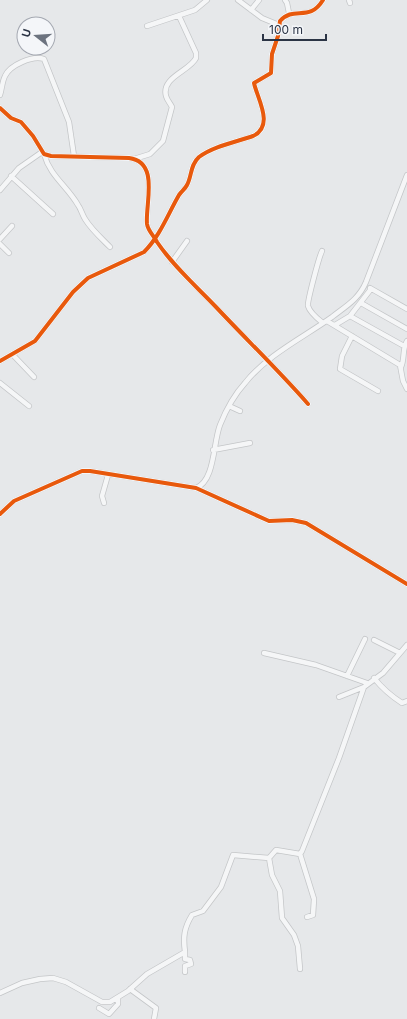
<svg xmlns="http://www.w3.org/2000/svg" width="407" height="1019" font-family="Inter,sans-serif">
<rect width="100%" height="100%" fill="#e6e8ea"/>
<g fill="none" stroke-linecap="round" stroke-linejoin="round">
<!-- minor casing -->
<g stroke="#c4c6c8" stroke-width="6">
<path id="minor" d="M238 0 262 18 279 25
M285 0 287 3 289 13
M349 0 350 3
M251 10 259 0
M147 26 195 10 207 0
M0 95C2 89 2 82 5 76 10 65 33 55 44 59L69 122 74 156
M0 108 11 118 21 122 33 136 44 154 51 156 129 158C160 162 145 204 147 224 148 231 154 236 157 242 174 267 196 286 216 307 247 340 279 371 308 404
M44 154C50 176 67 186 78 205 81 209 82 214 85 219 91 229 101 238 110 247
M134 159 150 154 163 141 172 107C170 103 167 100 166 96 161 77 190 71 196 58V53L179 16
M11 176 53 214
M0 190 19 168 42 152
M0 239 12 226
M0 244 9 253
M322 251C319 257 307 302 308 306 310 313 318 319 323 323
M172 262 187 241
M370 288 407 309
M371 289 350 316 404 346
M361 303 407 329
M327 321 400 365 403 381 407 389
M335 325 350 316
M352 336 342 356 340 369 378 391
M12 354 34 377
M0 361 35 341 73 292 88 278 144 252C160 236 168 214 179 195 182 191 185 189 187 185 192 176 190 165 199 157 214 146 236 142 253 136 275 126 257 98 254 83L271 73 272 54 278 36 280 21C294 5 309 23 323 0
M401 367C405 359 402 349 407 341
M0 383 29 406
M229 406 240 411
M213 450 250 443
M196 488C215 481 213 443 220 425 226 410 234 395 245 383 267 355 304 337 332 317 346 306 359 299 366 282L407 175
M104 503 102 496 108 475
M0 514 14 501 82 471H90L196 488 269 521 292 520 306 523 407 584
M374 640 400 653
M264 653 316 665 367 683
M347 676 365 639
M374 678C382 688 391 696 402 703L407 701
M339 697 364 687
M300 854 314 899 313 915 307 917
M300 969 298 946 294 935 282 918 280 891 272 875 269 858 276 850 300 854 302 851 339 758 364 687 383 673 407 645
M185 972V966L191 964 190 960 185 959V952
M130 989 156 1008 154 1019
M0 993 22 983 40 979 53 978 66 982 102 1002H110L128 991 147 974 185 952C183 937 184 928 192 915L203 911 221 887 233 855 269 858
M99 1008 109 1014 118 1004V998"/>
</g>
<!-- minor -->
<use href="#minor" stroke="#f5f6f7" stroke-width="4.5"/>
<!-- cycleway casing -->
<g stroke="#f4f6f9" stroke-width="6">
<path id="cycleway" d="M0 108 11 118 21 122 33 136 44 154 51 156 129 158C160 162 145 204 147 224 148 231 154 236 157 242 174 267 196 286 216 307 247 340 279 371 308 404
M0 361 35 341 73 292 88 278 144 252C160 236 168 214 179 195 182 191 185 189 187 185 192 176 190 165 199 157 214 146 236 142 253 136 275 126 257 98 254 83L271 73 272 54 278 36 280 21C294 5 309 23 323 0
M0 514 14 501 82 471H90L196 488 269 521 292 520 306 523 407 584"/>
</g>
<!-- cycleway -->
<use href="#cycleway" stroke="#e8590c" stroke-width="4"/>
</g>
<!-- north arrow -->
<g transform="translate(36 36) rotate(287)"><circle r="19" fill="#f4f6f9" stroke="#a4a8b1"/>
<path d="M0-3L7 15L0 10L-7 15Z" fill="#6c737f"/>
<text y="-6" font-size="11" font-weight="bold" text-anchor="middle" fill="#2b3445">U</text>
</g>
<!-- scale -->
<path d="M263 34v6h63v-6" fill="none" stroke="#2b3445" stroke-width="2"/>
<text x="269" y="34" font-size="12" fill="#2b3445" stroke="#f4f6f9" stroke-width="3" paint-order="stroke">100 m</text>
</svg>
